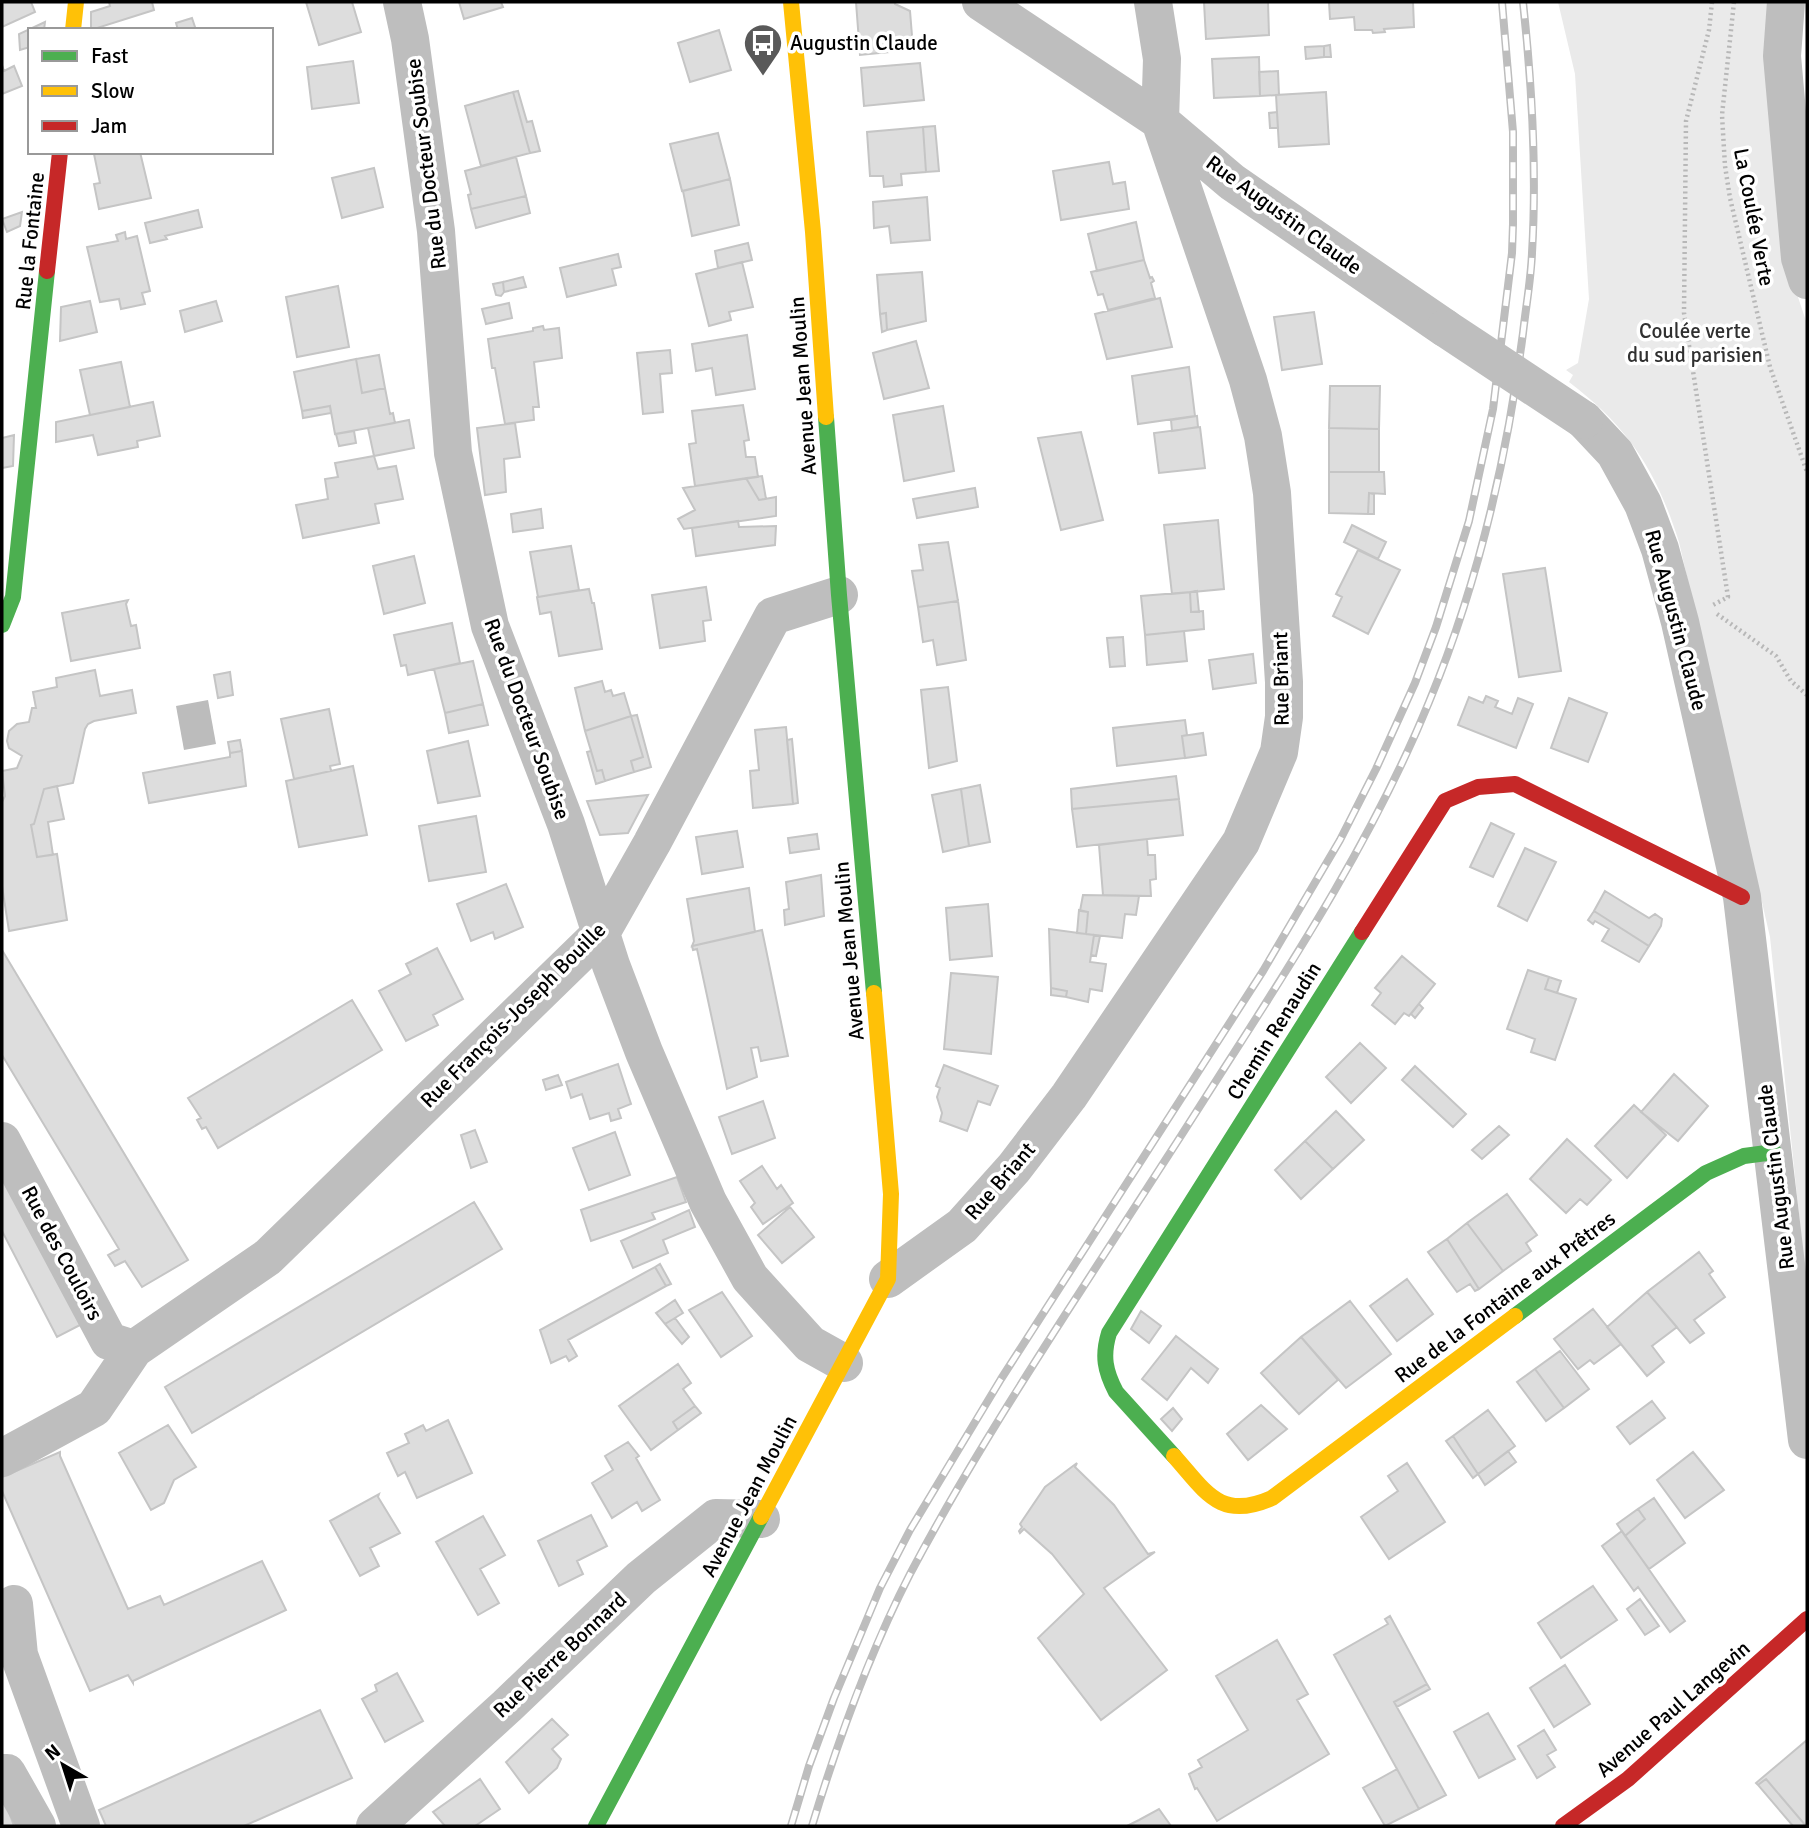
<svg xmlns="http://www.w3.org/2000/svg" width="1809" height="1828" font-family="Signika,sans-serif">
<rect width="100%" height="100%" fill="#fff"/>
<!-- green -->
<path fill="#eaeaea" d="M1558 2H1775L1789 270 1807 324V1291L1770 937 1679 542C1656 470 1629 428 1569 382L1573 375 1566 370 1578 363 1589 299 1575 74Z"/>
<!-- water -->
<path fill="#bcbcbc" d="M208 700 216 744 184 750 176 706Z"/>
<!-- building -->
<path fill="#ddd" stroke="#c5c5c5" stroke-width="2" d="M2 2H31L35 12 2 27Z
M109 2H152L154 10 91 30V12L110 6Z
M306 2H352L361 32 319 45Z
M459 2H501L503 7 464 19Z
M856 2H895V4L910 11 912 36 898 45 899 51 860 55Z
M1204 2H1268L1269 35 1206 39Z
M1329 2H1413L1414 27 1384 29 1385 32 1373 33 1372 30H1355L1354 17 1330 19Z
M192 18 196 30H178L176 23Z
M45 22 44 30H30V47L20 50 19 34Z
M719 30 731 70 690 82 678 43Z
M1330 45 1331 57H1324V46Z
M1324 46V57L1306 59 1305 47Z
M1259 57 1260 96 1214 98 1212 59Z
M353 61 359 103 312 109 307 67Z
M920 63 924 100 864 106 861 68Z
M2 65 4 71 14 66 22 86 2 94Z
M1278 71 1279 95 1260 96 1259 72Z
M518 91 527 122 532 121 540 151 530 153 513 92Z
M513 92 530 153 481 166 465 106Z
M1326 92 1329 144 1279 147 1276 95Z
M1277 112 1278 128H1270L1269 113Z
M935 126 939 171 926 172 923 127Z
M923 127 926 172 901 174 902 185 884 187 883 176H870L867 132Z
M718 133 730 179 682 191 670 144Z
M104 152H140L151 198 99 209 94 184 100 183 94 154Z
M516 157 526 196 471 209 468 195 471 194 465 171Z
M1109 162 1113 184 1125 182 1129 209 1061 220 1053 171Z
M374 168 383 207 342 218 332 178Z
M730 179 739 225 692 236 683 191Z
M526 196 530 213 476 228 471 209Z
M927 197 930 240 891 243 889 226 874 228 873 202Z
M198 210 202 227 165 236 167 239 150 243 145 223Z
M22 212 20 226 7 232 2 219Z
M1136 222 1144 260 1097 271 1088 234Z
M125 232 126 239 137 236 150 291 142 293 145 304 121 309 119 299 100 302 87 247 118 241 116 235Z
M748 243 752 260 718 268 715 251Z
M618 254 621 267 612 269 616 285 567 297 560 268Z
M1144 260 1150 278 1152 277 1154 281 1151 283 1155 298 1108 310 1103 294 1098 295 1091 272Z
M742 262 753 307 729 312 731 320 709 326 696 274Z
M922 272 926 321 887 330 886 313 880 314 877 275Z
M523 277 526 287 504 292 503 282Z
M503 282 504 292 501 296 496 295 493 284Z
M338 286 349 347 297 357 286 297Z
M1160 298 1172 347 1107 359 1095 314Z
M90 301 97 332 60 341 61 307Z
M216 301 222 321 185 332 180 311Z
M509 303 512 318 486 324 482 309Z
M1314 312 1322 364 1282 370 1274 317Z
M886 313 887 330 882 332 880 314Z
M543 326 544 330 559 328 562 358 534 362 539 407H533L534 420 505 424 495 368H492L488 339 533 331V328Z
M747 335 755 389 716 395 712 368 696 371 692 344Z
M916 341 929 388 884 399 873 353Z
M670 350 672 373 660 374 663 412 643 414 637 353Z
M379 355 385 388 362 393 356 359Z
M356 359 362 393 385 388 390 414 393 413 395 423 335 434 330 406 302 411 294 372Z
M121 362 130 407 90 415 80 370Z
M1189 367 1195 416 1138 424 1132 376Z
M1330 386H1380L1379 429 1329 428Z
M153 402 160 436 137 441 138 447 98 455 93 435 56 442V422Z
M743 405 749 440 744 441 746 457H755L758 477 695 486 689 444 696 443 692 411Z
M330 406 331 413 303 418 302 411Z
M943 406 954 471 904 481 893 415Z
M1197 416 1198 427 1172 431 1171 420Z
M409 420 414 448 374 456 368 428Z
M515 423 520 457 504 459 506 492 485 495 477 428Z
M1200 427 1205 468 1159 473 1154 433Z
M1329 428 1379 429V472H1329Z
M354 431 356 443 339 446 336 434Z
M1081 432 1103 520 1061 530 1038 438Z
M14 435 13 466 2 468V438Z
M374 456 378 469 396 466 403 499 375 504 379 523 303 538 296 505 328 499 325 479 338 477 335 463Z
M1329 472H1384L1385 494 1369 493 1368 514 1329 513Z
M762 476 766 499 759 500 746 478Z
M746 478 759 500 776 497V516L684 529 678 519 695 510 683 488Z
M975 488 978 507 917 518 913 499Z
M1369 493 1374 494V514H1368Z
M541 509 543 528 513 532 511 514Z
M1218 520 1224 589 1172 594 1164 525Z
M738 521 739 527 776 526 775 545 696 556 692 528Z
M1352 525 1386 542 1378 559 1344 542Z
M948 542 958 601 918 607 912 571 923 570 919 545Z
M571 546 579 590 538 597 530 552Z
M1358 550 1400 570 1368 634 1333 616 1342 597 1336 594Z
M414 556 425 603 384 614 373 566Z
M1545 568 1561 671 1519 677 1503 574Z
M706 587 711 620 703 621 705 641 660 648 652 595Z
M589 589 592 603H594L602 649 559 656 551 612 540 614 537 597Z
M1197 591 1199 612H1191L1190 592Z
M1190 592 1191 612 1203 611 1204 629 1145 635 1141 596Z
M128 600 126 604 131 626 136 625 140 648 71 661 62 613Z
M958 601 966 660 937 665 933 640 923 642 918 607Z
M452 623 460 663 408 675 406 665 401 666 394 635Z
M1184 631 1187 661 1147 665 1145 635Z
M1123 637 1125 666 1110 667 1107 638Z
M1253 654 1256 683 1213 689 1209 660Z
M473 661 483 704 445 713 434 669Z
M95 670 100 696 132 690 136 713 94 721 88 724 85 729 73 783 44 789 34 824 31 825 37 857 57 854 67 920 9 931 2 886V802L5 796 2 771 17 768 22 756 9 748 7 741 9 731 17 724 29 722 32 708H36L33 692 57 687 56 678Z
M230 672 233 695 218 698 214 675Z
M602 681 605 692 611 690 613 696 624 693 631 716 585 731 575 688Z
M948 687 957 761 929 768 921 690Z
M1486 696 1498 701 1495 707 1512 714 1518 698 1533 704 1516 748 1458 725 1469 697 1483 703Z
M1569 698 1607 713 1588 762 1551 748Z
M483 704 488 725 449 733 445 713Z
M329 709 340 764 330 766 331 771 294 779 281 719Z
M637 715 651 767 634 772 631 761 643 757 631 716Z
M631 716 643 757 631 761 634 772 605 781 602 770 597 771 585 731Z
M1185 720 1187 735 1182 736 1185 758 1117 766 1113 728Z
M786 727 793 804 753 808 750 771 759 770 755 730Z
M1203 733 1206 755 1185 758 1182 736Z
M792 739 798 803 793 804 787 740Z
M240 740 242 751 230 753 228 742Z
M468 741 480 796 438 803 427 751Z
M242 751 246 786 149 803 143 773 230 757V753Z
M591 751 597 771 602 770 605 781 596 784 587 752Z
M353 766 367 835 299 847 286 781Z
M1176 776 1179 799 1072 809 1071 789Z
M980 785 990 842 969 846 961 789Z
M57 786 64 819 48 822 53 855 37 857 31 825 34 824 44 789Z
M961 789 969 846 943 852 932 795Z
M648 795 628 833 600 835 587 801Z
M1179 799 1183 835 1077 847 1072 809Z
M476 816 486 872 429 881 419 826Z
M1491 823 1514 834 1493 877 1470 867Z
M737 831 743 867 702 874 696 837Z
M817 834 819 849 790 853 788 838Z
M1147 839 1148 855H1155L1156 879 1150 880 1151 896 1103 895 1099 845Z
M1525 848 1556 862 1527 921 1498 906Z
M821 875 824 916 785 925 784 910 789 909 786 882Z
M506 884 523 927 495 939 493 932 471 941 457 904Z
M749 888 755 932 692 946 694 941 687 899Z
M1605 891 1649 918 1655 914 1662 919 1661 926 1649 946 1594 911Z
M1083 895 1139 896 1136 915 1125 914 1122 938 1086 934 1088 912 1080 911Z
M988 904 992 956 950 960 946 908Z
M1079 910 1088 912 1086 934 1077 933Z
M1594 911 1649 946 1639 962 1602 941 1609 929 1595 921 1593 924 1588 920Z
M1049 929 1094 935 1090 962 1106 964 1102 991 1090 989 1088 1002 1066 997 1067 991 1051 988Z
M762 930 788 1056 761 1061 758 1047 751 1048 757 1077 727 1089 697 949 693 950 692 946Z
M1094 935 1100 936 1096 956 1091 955Z
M437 948 463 999 433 1015 438 1025 406 1041 379 991 411 974 406 964Z
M2 950 188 1260 142 1287 125 1261 115 1266 108 1255 119 1249 2 1055Z
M1402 956 1435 984 1409 1016 1404 1013 1395 1024 1372 1005 1381 993 1375 988Z
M1528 970 1549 977 1545 989 1576 999 1555 1060 1531 1052 1535 1039 1507 1029Z
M951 973 998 977 991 1054 944 1049Z
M1549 977 1561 981 1557 993 1545 989Z
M1051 988 1067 991 1066 997 1051 995Z
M352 1000 382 1050 218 1148 206 1127 202 1129 197 1120 201 1118 188 1098Z
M1419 1004 1423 1008 1415 1018 1411 1014Z
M1360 1043 1386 1068 1351 1103 1326 1077Z
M618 1064 631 1104 618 1109 621 1118 611 1121 609 1113 590 1119 582 1094 571 1098 566 1082Z
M944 1065 998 1086 990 1105 978 1101 967 1131 940 1121 942 1113 937 1097 940 1088 936 1086Z
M1415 1066 1466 1114 1453 1127 1402 1080Z
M1674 1074 1708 1106 1678 1141 1641 1112Z
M558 1075 562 1085 546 1090 543 1080Z
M763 1101 775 1138 732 1154 719 1117Z
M1634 1105 1666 1135 1627 1178 1595 1146Z
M1336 1111 1364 1140 1333 1169 1305 1141Z
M1499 1126 1509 1135 1482 1159 1472 1150Z
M475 1130 487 1162 471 1168 461 1135Z
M615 1132 630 1175 589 1190 573 1148Z
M1567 1139 1611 1180 1587 1205 1580 1199 1566 1213 1530 1179Z
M1305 1141 1333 1169 1301 1199 1275 1170Z
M762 1166 777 1189 781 1185 793 1203 763 1224 751 1207 755 1203 740 1181Z
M2 1169 82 1324 57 1337 2 1231Z
M677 1177 686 1202 652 1213 655 1219 591 1241 581 1210Z
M1507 1194 1537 1235 1526 1243 1531 1251 1503 1271 1467 1223Z
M474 1202 502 1249 192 1433 165 1387Z
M790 1207 814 1237 782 1263 758 1235Z
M689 1210 695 1227 663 1240 668 1253 633 1268 621 1241Z
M1467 1223 1503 1271 1479 1289 1447 1239Z
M1447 1239 1479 1289 1475 1291 1470 1284 1457 1292 1428 1252Z
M1699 1252 1713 1271 1709 1274 1725 1297 1694 1320 1704 1333 1690 1343 1647 1292Z
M660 1264 671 1284 666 1286 655 1267Z
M655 1267 666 1286 568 1340 577 1356 569 1361 566 1356 551 1363 540 1330Z
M1407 1279 1433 1314 1397 1341 1370 1306Z
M722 1292 752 1336 721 1357 689 1310Z
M1647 1292 1677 1327 1652 1346 1664 1362 1647 1376 1607 1327Z
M675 1300 683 1313 665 1324 656 1313Z
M1350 1301 1391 1354 1346 1388 1301 1337Z
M1593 1309 1621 1344 1594 1364 1590 1360 1578 1369 1554 1339Z
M1141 1311 1161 1326 1149 1343 1131 1329Z
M675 1318 689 1337 682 1344 665 1324Z
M1176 1336 1218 1369 1208 1383 1191 1368 1167 1400 1142 1379Z
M1301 1337 1338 1380 1299 1414 1261 1373Z
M1560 1351 1589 1389 1564 1408 1535 1369Z
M678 1364 691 1383 683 1389 695 1406 673 1422 678 1430 651 1450 619 1406Z
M1535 1369 1564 1408 1546 1421 1517 1382Z
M1652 1401 1665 1418 1630 1444 1617 1427Z
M1261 1405 1287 1429 1248 1460 1227 1434Z
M695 1406 701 1413 678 1430 673 1422Z
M1173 1408 1182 1419 1172 1431 1161 1419Z
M1488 1410 1515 1446 1478 1474 1453 1436Z
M448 1420 472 1473 417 1498 405 1472 398 1476 387 1453 409 1443 405 1434 423 1425 426 1431Z
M168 1425 196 1467 174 1480 164 1503 151 1510 119 1453Z
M1453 1436 1478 1474 1473 1478 1446 1441Z
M628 1442 639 1456 636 1458 660 1500 642 1511 637 1502 612 1518 592 1483 613 1470 605 1456Z
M1508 1451 1516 1462 1485 1485 1478 1474Z
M60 1452V1456L128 1609 160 1596 164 1605 262 1561 286 1610 133 1681V1683L128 1675 90 1691 2 1491V1477Z
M1693 1452 1724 1490 1685 1518 1657 1480Z
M1077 1463 1075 1467 1114 1505 1148 1554 1155 1552 1104 1588 1167 1670 1101 1720 1038 1638 1084 1594 1052 1554 1024 1529 1020 1533 1019 1531 1022 1527 1020 1524 1045 1487Z
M1407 1463 1445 1522 1389 1559 1361 1517 1398 1491 1388 1476Z
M379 1494 378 1497 400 1533 370 1548 379 1566 360 1576 330 1521Z
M1654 1498 1685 1543 1649 1569 1625 1536 1645 1519 1638 1509Z
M1638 1509 1645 1519 1625 1536 1617 1524Z
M591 1515 607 1546 577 1561 583 1574 559 1586 538 1541Z
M483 1516 505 1555 480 1569 499 1603 478 1615 436 1542Z
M1622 1531 1685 1621 1670 1632 1638 1587 1634 1591 1602 1546Z
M1593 1586 1617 1620 1561 1658 1538 1623Z
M1640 1599 1659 1626 1645 1635 1627 1609Z
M1390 1616 1427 1684 1394 1702 1446 1795 1419 1809 1334 1655 1388 1624 1385 1619Z
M1277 1640 1308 1694 1297 1700 1329 1754 1217 1821 1197 1788 1195 1789 1189 1774 1202 1767 1198 1760 1248 1730 1216 1676Z
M1565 1665 1590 1704 1554 1727 1530 1688Z
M397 1673 423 1721 385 1742 362 1699 377 1691 375 1685Z
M1427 1684 1430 1689 1397 1707 1394 1702Z
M320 1710 352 1778 244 1826H106L99 1810Z
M1488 1713 1515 1759 1479 1778 1454 1732Z
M552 1719 568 1735 552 1749 561 1759 557 1768 529 1793 506 1762Z
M1544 1730 1556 1750 1547 1755 1555 1767 1537 1778 1518 1746Z
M1807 1740V1826H1806L1766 1779 1758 1785 1756 1783Z
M1397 1769 1419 1809 1385 1826 1363 1788Z
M480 1779 500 1809 475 1826H445L433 1812Z
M1766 1779 1806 1826H1793L1758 1785Z
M2 1793 14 1826H2Z
M1159 1809 1171 1826H1127L1139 1820Z"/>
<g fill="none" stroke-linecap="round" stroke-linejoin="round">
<!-- path -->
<path stroke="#b8b8b8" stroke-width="4.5" stroke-dasharray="2 3.5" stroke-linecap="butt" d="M1712 2 1709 30 1686 121 1684 313 1728 597 1713 605
M1734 2 1722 115 1725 166 1730 198 1770 367 1807 472
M1717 614 1776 656 1791 681 1807 695"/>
<!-- street -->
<path stroke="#bebebe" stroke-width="38" d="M402 2 410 39 436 231 453 453 490 626 566 824 611 965 644 1052 708 1202 750 1278 810 1344 844 1363
M981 2 1160 121 1232 182 1445 328
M1786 2 1782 56 1800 258 1807 280
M1584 420 1615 453 1643 504 1660 549 1680 622 1742 897 1807 1440
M2 1141 109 1341 134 1349
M888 1279 962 1226 1014 1168 1069 1096 1241 842 1279 752 1284 717V682L1272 493 1263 436 1248 380 1160 121 1162 59 1153 2
M2 1458 94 1408 134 1349 268 1257 601 933 652 843 773 616 839 595
M14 1604 19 1655 81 1826
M2 1773H7L37 1826
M375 1826 507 1706 641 1578 716 1518 761 1519"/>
<!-- fast -->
<path stroke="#4caf50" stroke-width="16" d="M826 417 839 595 874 993
M2 625 13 597 47 271
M1515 1316 1706 1173 1744 1156 1774 1152
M1174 1456 1116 1392C1105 1371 1102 1356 1109 1333L1362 932
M596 1826 761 1517"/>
<!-- slow -->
<path stroke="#ffc107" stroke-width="16" d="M791 2 813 232 826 417
M73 30 76 2
M1174 1456C1206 1492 1220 1521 1272 1498L1515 1316
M761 1517 888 1279 891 1194 874 993"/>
<!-- jam -->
<path stroke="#c62828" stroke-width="16" d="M47 271 60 152
M1362 932 1445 801 1478 787 1515 784 1742 897
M1563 1826 1628 1779 1807 1619"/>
<!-- rail casing -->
<g stroke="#bdbdbd" stroke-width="8">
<path id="rail" d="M791 1826 809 1766 834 1698 880 1588 910 1530 1001 1379 1263 971 1340 840 1376 769 1415 683 1436 627 1469 521 1493 409 1512 253 1513 224V132L1502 2
M812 1826C838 1740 869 1654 910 1574 957 1485 1011 1399 1065 1315 1118 1233 1171 1152 1223 1070 1299 952 1376 832 1429 702 1478 584 1507 459 1523 333 1526 306 1531 279 1532 253 1537 169 1532 85 1523 2"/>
</g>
<!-- rail -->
<use href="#rail" stroke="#fff" stroke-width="5" stroke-dasharray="16" stroke-linecap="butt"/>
<!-- street-bridge -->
<path stroke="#bebebe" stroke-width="38" d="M1445 328 1584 420"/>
</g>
<!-- icons -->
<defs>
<g id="bus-pin" transform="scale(2.0125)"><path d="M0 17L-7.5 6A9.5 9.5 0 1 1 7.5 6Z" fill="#595959" stroke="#fff"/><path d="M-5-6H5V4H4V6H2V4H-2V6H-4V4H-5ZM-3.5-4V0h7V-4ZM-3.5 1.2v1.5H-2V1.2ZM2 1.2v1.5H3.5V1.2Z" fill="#fff"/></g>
</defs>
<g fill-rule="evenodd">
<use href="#bus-pin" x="763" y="43"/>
</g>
<g text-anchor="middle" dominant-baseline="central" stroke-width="7" stroke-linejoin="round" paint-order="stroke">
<!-- poi labels -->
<g font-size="21" fill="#000" stroke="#fff" text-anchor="start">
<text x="790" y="43">Augustin Claude</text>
</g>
<!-- street labels -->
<g font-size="21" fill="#000" stroke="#fff">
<text transform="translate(426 164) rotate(-97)">Rue du Docteur Soubise</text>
<text transform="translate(1284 215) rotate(36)">Rue Augustin Claude</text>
<text transform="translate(1754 217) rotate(79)">La Coulée Verte</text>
<text transform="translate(30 241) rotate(-84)">Rue la Fontaine</text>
<text transform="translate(803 386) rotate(-94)">Avenue Jean Moulin</text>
<text transform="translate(1676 620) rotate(75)">Rue Augustin Claude</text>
<text transform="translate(1281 679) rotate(-91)">Rue Briant</text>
<text transform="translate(527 719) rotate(70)">Rue du Docteur Soubise</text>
<text transform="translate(849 951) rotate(-95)">Avenue Jean Moulin</text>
<text transform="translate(513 1015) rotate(-45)">Rue François-Joseph Bouille</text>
<text transform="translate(1274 1031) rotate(-58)">Chemin Renaudin</text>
<text transform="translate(1776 1177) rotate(-97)">Rue Augustin Claude</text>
<text transform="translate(1000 1181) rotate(-49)">Rue Briant</text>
<text transform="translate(62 1253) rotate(62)">Rue des Couloirs</text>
<text transform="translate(1505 1297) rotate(-37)">Rue de la Fontaine aux Prêtres</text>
<text transform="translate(749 1496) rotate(-62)">Avenue Jean Moulin</text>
<text transform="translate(560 1655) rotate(-43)">Rue Pierre Bonnard</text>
<text transform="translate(1673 1709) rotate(-41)">Avenue Paul Langevin</text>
</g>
<!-- park labels -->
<g font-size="21" fill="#303030" stroke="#fff">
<text x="1695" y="331">Coulée verte<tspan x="1695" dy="24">du sud parisien</tspan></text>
</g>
</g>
<!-- border -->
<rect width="1809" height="1828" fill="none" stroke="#000000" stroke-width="7"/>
<!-- legend -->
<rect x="28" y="28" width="245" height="126" fill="#ffffff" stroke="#999999" stroke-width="2"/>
<rect x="42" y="51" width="35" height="10" fill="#4caf50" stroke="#999999" stroke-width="2"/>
<text x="91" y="63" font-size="21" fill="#000000">Fast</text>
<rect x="42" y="86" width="35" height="10" fill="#ffc107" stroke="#999999" stroke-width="2"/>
<text x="91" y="98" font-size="21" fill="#000000">Slow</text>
<rect x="42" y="121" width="35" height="10" fill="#c62828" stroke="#999999" stroke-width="2"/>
<text x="91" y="133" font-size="21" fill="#000000">Jam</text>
<!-- north arrow -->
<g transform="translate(63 1765) rotate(321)" stroke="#ffffff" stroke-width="5" paint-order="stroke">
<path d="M0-5L12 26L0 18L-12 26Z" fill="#000000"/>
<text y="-10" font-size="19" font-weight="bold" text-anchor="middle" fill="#000000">N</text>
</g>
</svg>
